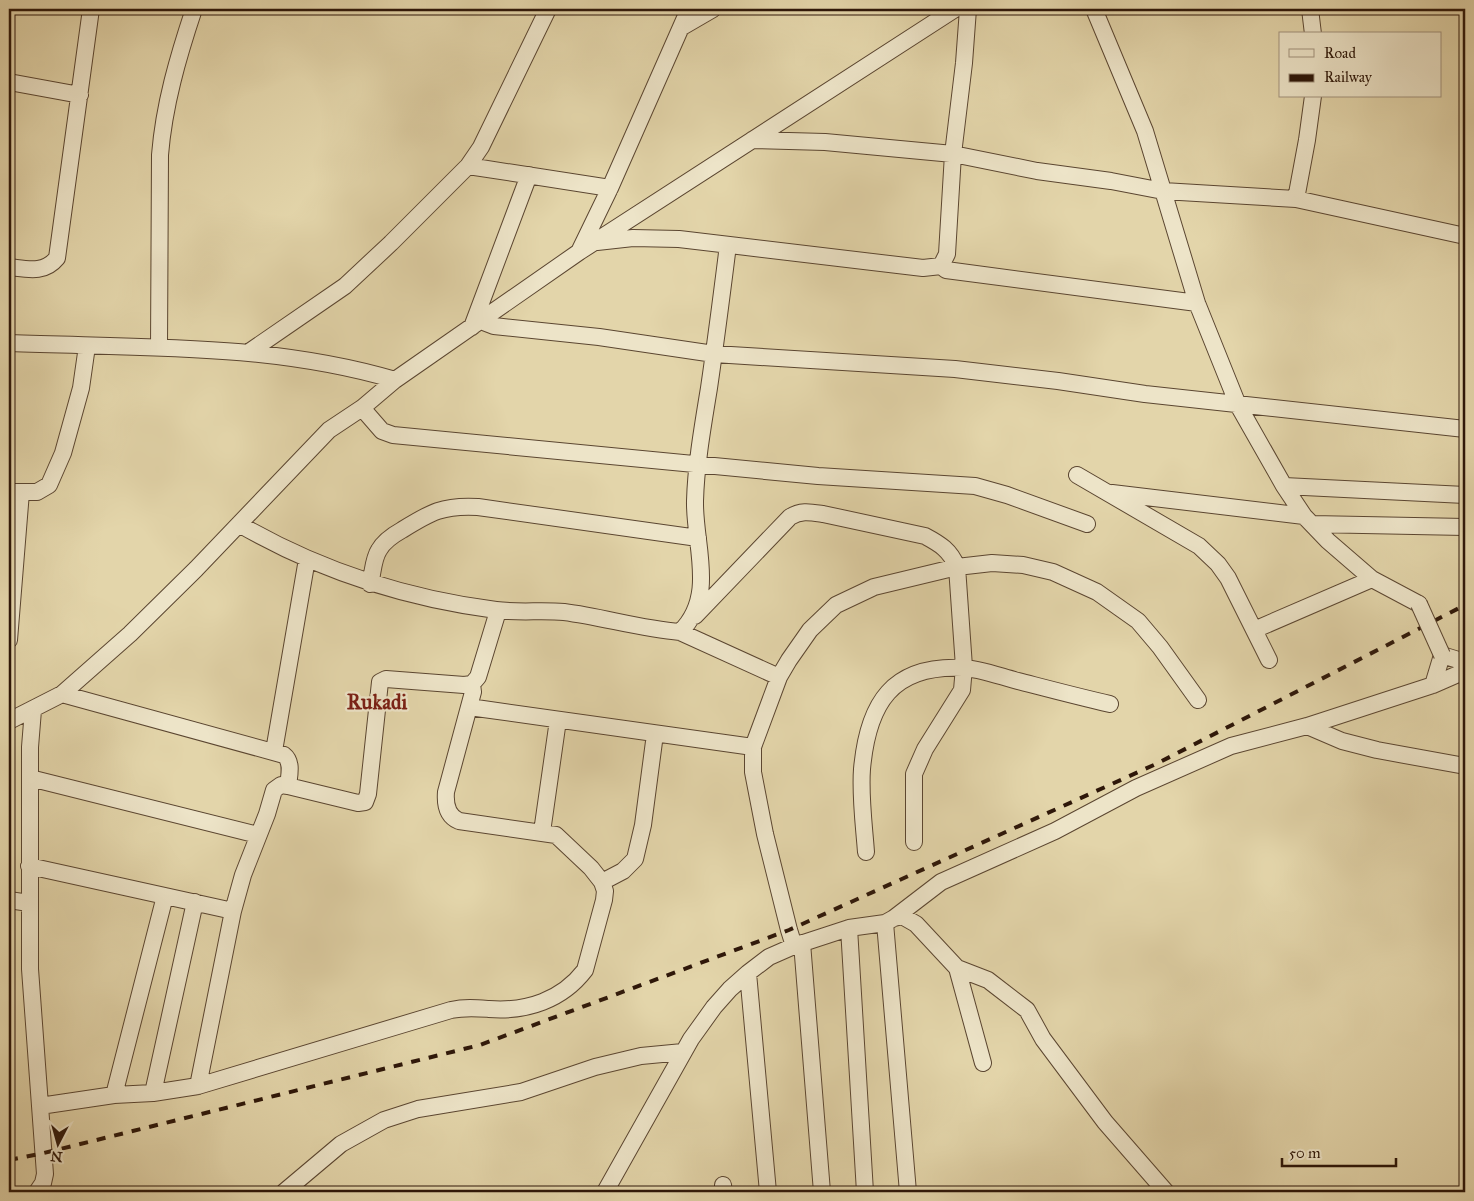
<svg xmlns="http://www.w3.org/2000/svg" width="1474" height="1201" font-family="'IM FELL Great Primer',serif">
<rect width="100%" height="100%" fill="#e3d5aa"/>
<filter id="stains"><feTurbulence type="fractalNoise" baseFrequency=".004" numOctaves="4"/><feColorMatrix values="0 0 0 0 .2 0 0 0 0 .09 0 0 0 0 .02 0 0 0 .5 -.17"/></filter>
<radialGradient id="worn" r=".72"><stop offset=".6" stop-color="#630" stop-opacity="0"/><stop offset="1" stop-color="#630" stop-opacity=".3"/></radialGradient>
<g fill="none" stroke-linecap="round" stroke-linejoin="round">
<!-- minor casing -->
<g stroke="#5b4631" stroke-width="18">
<path id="minor" d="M1094 9 1145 131 1197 303 1238 405 1284 486 1304 516 1328 541 1372 579 1419 604
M1310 9 1313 34
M682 27 713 9
M9 82 80 95
M752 140 825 142 953 154 1037 171 1111 181 1163 191 1296 199 1465 236
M468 166 610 188
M1296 199 1307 140 1313 96
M597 242 633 238 679 239 923 268 941 266 947 254 953 154 964 63 968 9
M579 252 610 188 689 9
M941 266 946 270 1197 303
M9 267C27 269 44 274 57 258L91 9
M481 321 494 326 599 337 714 354 955 369 1058 381 1145 394 1465 429
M472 327 529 175
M9 343C138 348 270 343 395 380
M159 348 160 155C164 105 178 57 194 9
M249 352 345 286 391 243 468 166 481 147 548 9
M362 408 382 431 393 435 818 476 975 486 1007 495 1087 524
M1077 475 1199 546 1218 564 1228 578 1269 660
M1284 486 1465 495
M9 492H37L49 485 63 453 81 388 87 346
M1112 493 1304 516
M239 524C320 571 403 598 496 610 518 613 542 610 564 612 603 617 641 629 680 632 717 596 694 545 695 501 696 464 703 425 709 388 716 340 722 293 728 245
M1312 524 1465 527
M370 584C373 573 373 559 379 550 384 541 393 535 402 530 431 512 443 505 478 507L698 538
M695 616 790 517C801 510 810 512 823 514L925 536C940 544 950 550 957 567L964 667 962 690 925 749 914 774V842
M1254 630 1372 579
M680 632 779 677
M9 640 21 492
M1433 685 1442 655 1465 662
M62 694 284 755C293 762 289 776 288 786
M469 707 753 747
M33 710 30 747V969L45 1174 43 1183 37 1192
M9 721 62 694 130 634 196 569 329 430 362 408 395 380 579 252 955 9
M1307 726 1342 741 1377 750 1465 766
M274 751 307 559
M30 778 258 835
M542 832 558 720
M866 852C864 825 860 796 862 769 868 703 892 665 962 668 978 668 1002 677 1018 681 1049 689 1079 697 1110 704
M29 866 233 911
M602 882 623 871 635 859 643 825 655 734
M9 900 29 903
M894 918 941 882 1055 831 1136 788 1231 746 1307 726 1433 685 1465 671
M885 923 908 1192
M849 928 865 1192
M802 943 822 1192
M794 946 789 930 765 834 753 772V747L779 677 789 660 810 630 836 605 874 587 957 567 992 563 1023 565 1053 572 1097 592 1138 621 1160 647 1198 700
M957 968 983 1063
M748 973 768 1192
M198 1086 233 911 243 875 267 814 274 790 281 785 288 786 358 803 365 802 368 794 380 682 386 679 464 685 472 684 478 677 498 611
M153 1093 195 902
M114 1095 165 896
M40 1106 114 1095 153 1093 198 1086 451 1010C465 1007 476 1008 489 1009 527 1012 562 1000 585 970L604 900 605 891 602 882 591 868 556 835 459 821C447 816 445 804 446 792L473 692 472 684
M723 1185 724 1192
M284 1192 341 1144 384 1120 418 1109 521 1092 595 1067 641 1056 683 1052
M605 1192 691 1039 714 1007 730 989 748 973 769 957 794 946 849 928 885 923 894 918 902 916 916 924 957 968 988 980 1027 1010 1043 1039 1105 1122 1166 1192"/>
</g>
<!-- minor -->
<use href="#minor" stroke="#ede4c8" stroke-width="16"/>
<!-- rail -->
<path stroke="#2e1709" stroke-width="4" stroke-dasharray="9 9" stroke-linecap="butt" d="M9 1160 44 1153 480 1045 789 930 1156 764 1465 605"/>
<!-- minor-bridge casing -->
<g stroke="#5b4631" stroke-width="18" stroke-linecap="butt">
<path id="minor-bridge" d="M1419 604 1442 655"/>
</g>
<!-- minor-bridge -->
<use href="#minor-bridge" stroke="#ede4c8" stroke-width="16"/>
</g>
<g text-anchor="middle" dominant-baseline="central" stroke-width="4.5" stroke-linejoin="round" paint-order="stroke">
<!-- quarter labels -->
<g font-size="21" font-weight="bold" fill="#7a1f14" stroke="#ede4c8">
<text x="377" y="702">Rukadi</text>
</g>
</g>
<!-- margin -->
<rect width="1474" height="1201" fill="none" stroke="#e3d5aa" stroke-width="30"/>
<rect x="10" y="10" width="1454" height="1181" fill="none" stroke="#2e1709" stroke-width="2.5"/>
<rect x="15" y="15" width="1444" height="1171" fill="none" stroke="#2e1709"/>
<!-- legend -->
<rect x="1279" y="32" width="162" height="65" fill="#ede4c8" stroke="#a1927c"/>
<rect x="1289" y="49" width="25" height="8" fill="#ede4c8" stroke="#a1927c"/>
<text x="1324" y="58" font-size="15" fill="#2e1709">Road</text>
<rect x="1289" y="74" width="25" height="8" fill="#2e1709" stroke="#a1927c"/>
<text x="1324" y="82" font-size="15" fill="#2e1709">Railway</text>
<!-- north arrow -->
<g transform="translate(58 1144) rotate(186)" stroke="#ede4c8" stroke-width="4" paint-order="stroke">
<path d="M0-4L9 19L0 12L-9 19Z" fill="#2e1709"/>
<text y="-8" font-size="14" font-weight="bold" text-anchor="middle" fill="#2e1709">N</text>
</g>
<!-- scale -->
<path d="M1282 1158v8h114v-8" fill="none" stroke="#2e1709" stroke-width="2.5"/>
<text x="1289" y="1158" font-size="15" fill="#2e1709" stroke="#ede4c8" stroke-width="4" paint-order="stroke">50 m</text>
<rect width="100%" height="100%" filter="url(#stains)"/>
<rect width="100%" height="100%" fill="url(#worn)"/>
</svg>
